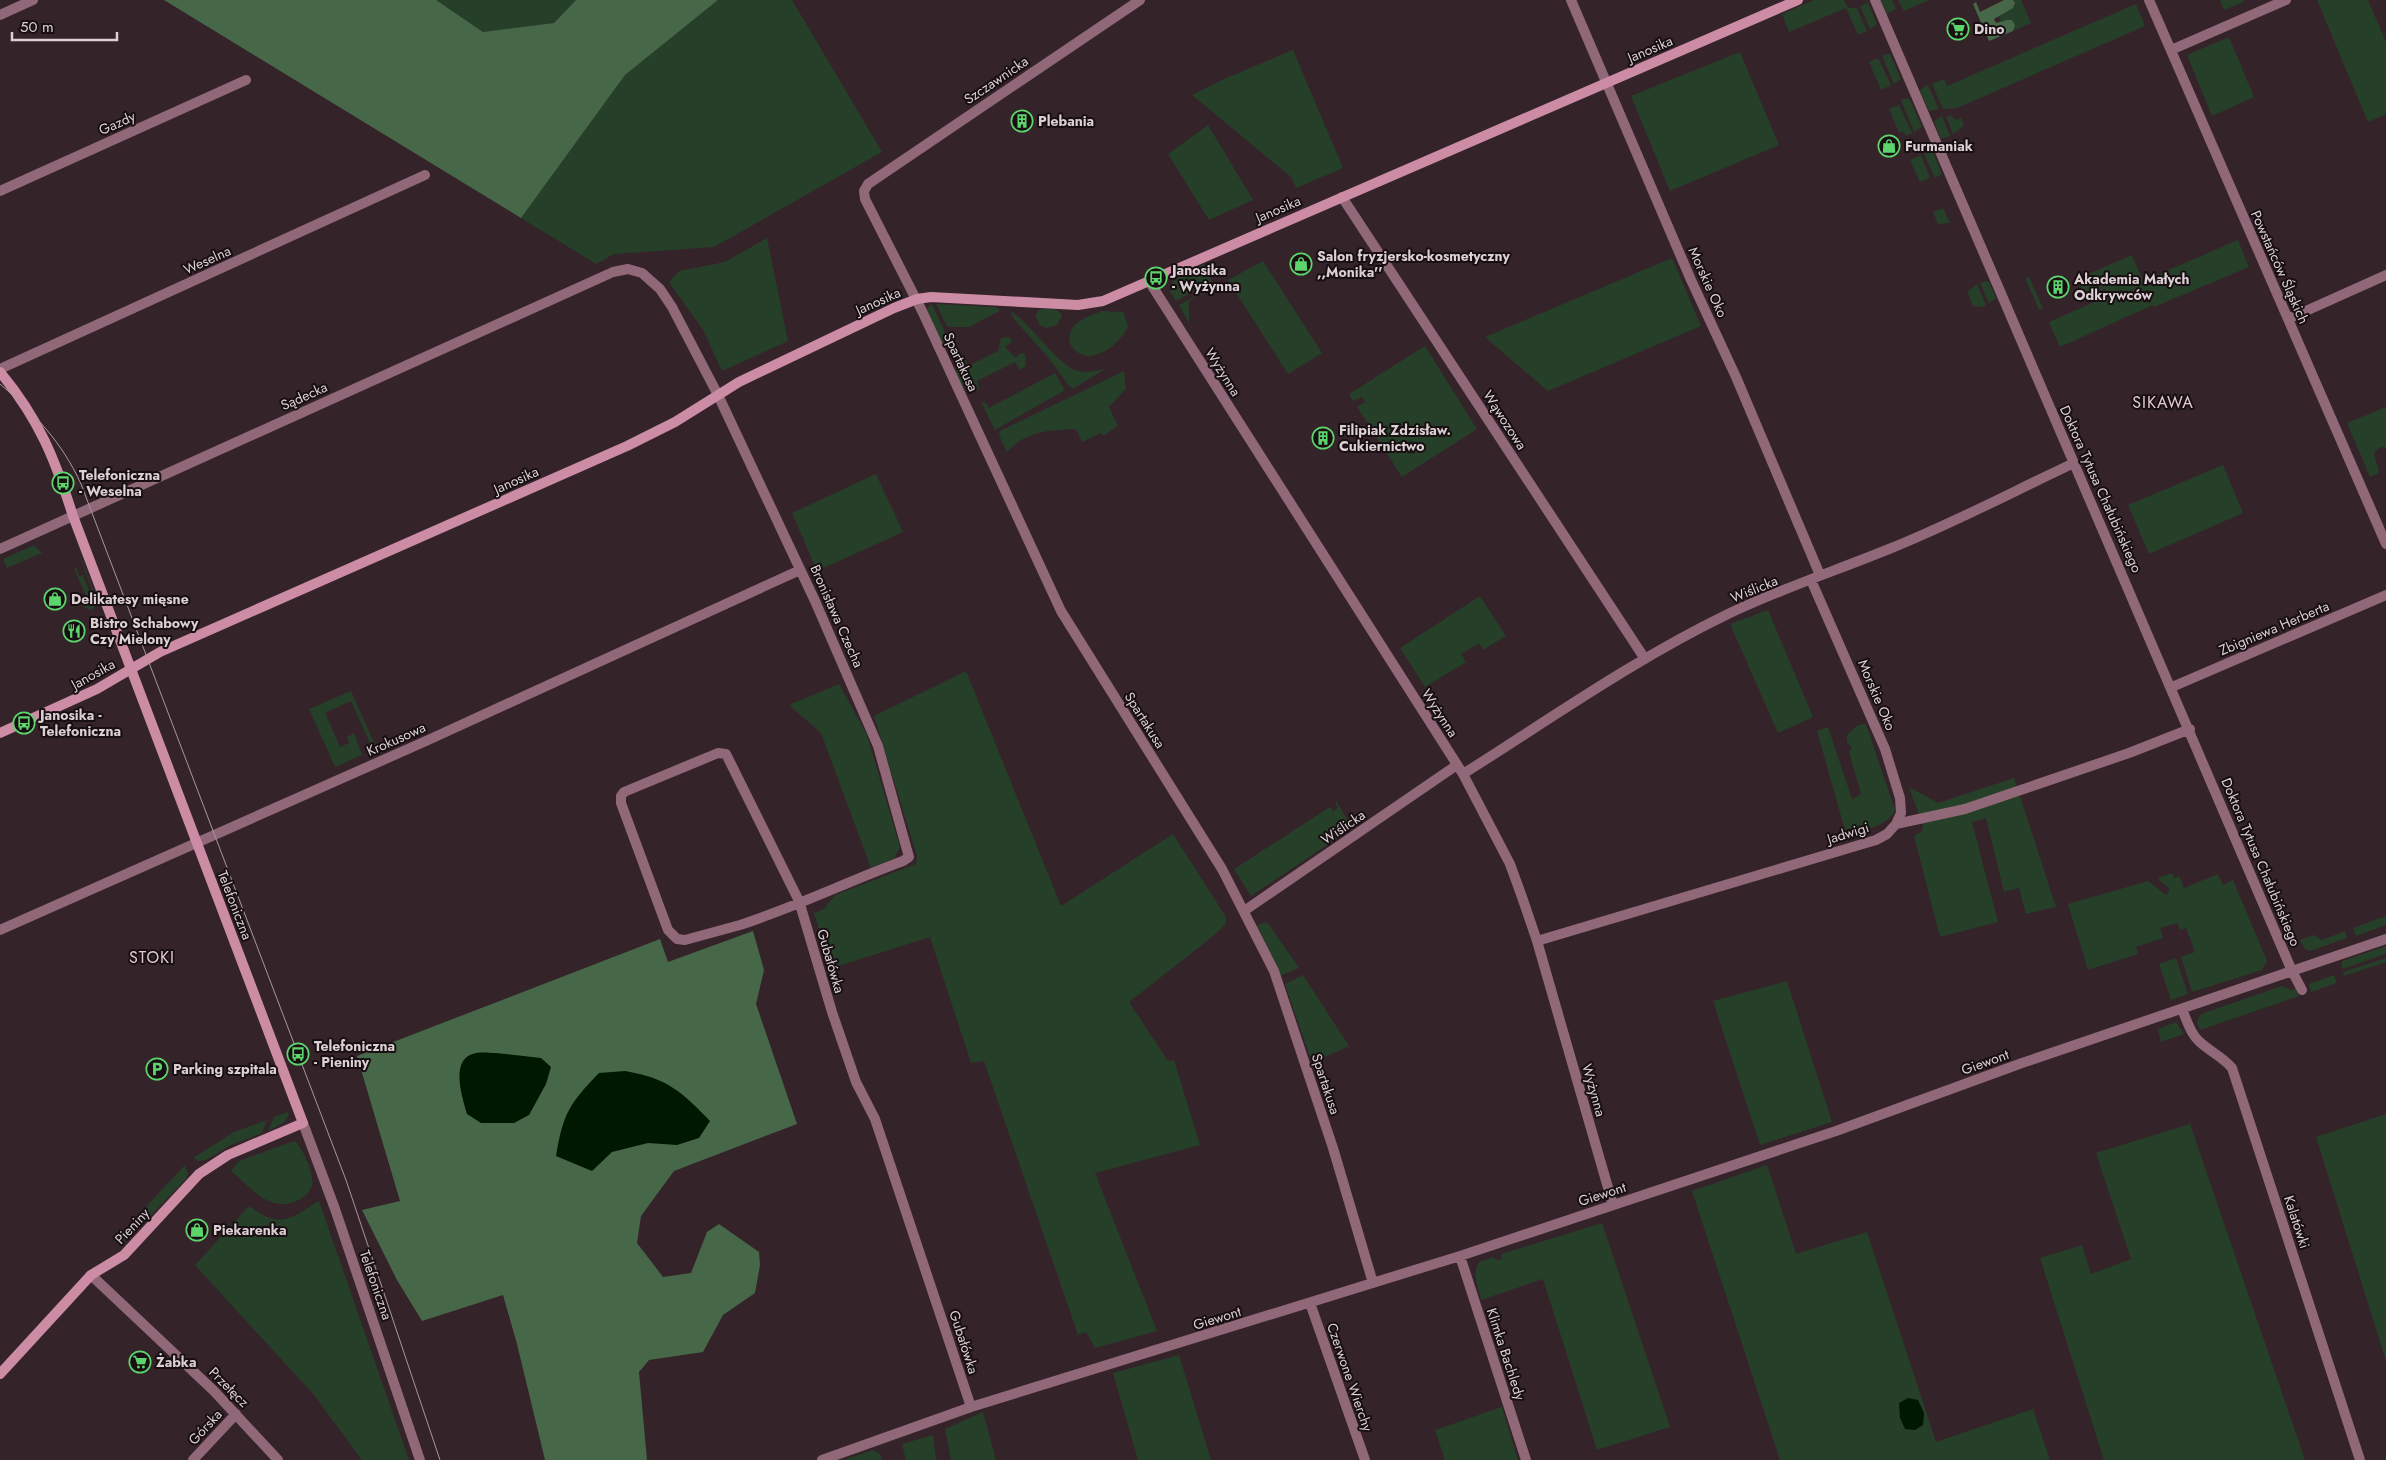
<svg xmlns="http://www.w3.org/2000/svg" width="2386" height="1460" font-family="Jost,sans-serif">
<rect width="100%" height="100%" fill="#35232a"/>
<!-- green -->
<path fill="#263f28" d="M436 0H576L554 23 483 32Z
M718 0H792L882 152 714 247 614 254 596 264 521 218 625 75Z
M1814 0H1844L1848 8H1857L1867 31 1858 35 1846 8 1789 32 1782 14Z
M1881 0H1892L1896 9 1887 14Z
M1898 0H1929L1904 11Z
M2013 0H2021L2031 23 2013 31 2015 25 2007 20 2001 22 1999 17 2015 3Z
M2220 0H2243L2244 2 2224 10Z
M2317 0H2368L2386 42V114L2368 122Z
M1868 3 1877 24 1870 29 1860 6Z
M2136 4 2145 26 1957 108 1943 109 1932 84 1944 79 1947 86Z
M2229 37 2254 97 2212 116 2187 55Z
M1293 50 1343 168 1296 188 1291 177 1192 95 1224 79Z
M1740 52 1779 145 1670 191 1631 96Z
M1887 54H1890L1901 79 1894 84 1882 56Z
M1878 58 1891 85 1881 90 1869 62Z
M1928 85 1939 109 1929 111 1920 91 1921 89Z
M1907 98 1910 100 1922 127 1914 132 1901 100Z
M1899 105 1912 133 1906 136 1903 131 1899 133 1889 109Z
M1942 116 1950 136 1941 139 1934 121Z
M1946 116H1952L1956 120 1961 118 1964 126 1953 134Z
M1208 125 1253 200 1209 220 1168 154Z
M1929 151 1933 152 1942 174 1935 178 1924 154Z
M1921 155 1930 178 1920 182 1910 160Z
M1943 208 1950 223 1938 224 1933 212Z
M767 238 788 341 722 371 703 330 669 282 679 271 725 262Z
M2238 240 2249 267 2154 307 2153 305 2060 347 2049 322 2108 296 2105 289 2085 297 2077 279 2132 255 2143 281Z
M1672 258 1701 326 1548 391 1485 337Z
M1263 261 1322 353 1288 374 1228 280Z
M1203 264 1212 281 1176 301 1170 291 1173 281Z
M2029 277 2043 308 2039 310 2025 278Z
M1985 281 1989 282 1996 298 1989 303 1980 283Z
M1218 284 1189 301V322L1194 332 1179 305Z
M1977 284 1986 305 1982 307 1973 306 1967 292Z
M932 304 952 348C939 348 931 319 927 308Z
M936 304 994 307 999 309V311L969 327H950L947 326Z
M1040 309C1048 309 1059 307 1062 316L1057 325 1046 328 1040 325 1035 315Z
M1010 311C1030 322 1058 366 1078 371 1086 373 1097 371 1105 369L1073 389 1070 387 1047 356 1014 319Z
M1102 311 1123 312 1128 326C1123 339 1104 356 1089 356 1070 355 1062 335 1077 323 1083 318 1094 314 1102 311Z
M1007 337 1011 339V342L1005 347 1016 358 1020 353 1025 354 1026 366 1020 370 1015 362 977 381 979 388 976 391 961 358 964 357 968 366 998 351 1001 338Z
M1425 346 1477 429 1402 477 1357 407 1365 402 1362 397 1353 401 1349 394Z
M957 361 972 392C961 389 952 371 957 361Z
M1124 371 1126 389 1109 407 1118 426 1103 436 1101 433 1082 442 1077 431 1073 429C1045 431 1027 431 1007 452L999 435 1000 431Z
M1055 373 1065 390 995 430 981 402 986 403 989 408Z
M2386 407V448C2381 446 2376 449 2374 454L2379 473 2370 477 2347 423Z
M2223 465 2243 513 2149 554 2128 505Z
M876 474 903 532 817 571 792 513Z
M74 541 98 601 97 604Z
M34 545 42 553 7 568 3 559Z
M76 567 79 576 83 575 95 607 91 610 82 606 89 603 74 568Z
M1480 596 1506 636 1483 650 1479 643 1461 654 1466 662 1425 687 1400 648Z
M1768 610 1813 717 1778 733 1730 624Z
M966 671 1061 906 1173 834 1226 917 1225 925 1207 941 1129 1002 1168 1061 1174 1060 1200 1145 1095 1173 1157 1331 1095 1348 1086 1332 1078 1335 984 1061 971 1063 930 937 835 967 830 963 814 913 824 909 835 895 916 864 917 856 874 716Z
M839 684 867 735 900 847 894 858 871 868 821 733 789 705Z
M351 691 377 749 373 750 351 701 325 713 340 747 349 743 347 737 354 733 362 755 335 767 309 709Z
M1866 724 1895 810C1888 827 1862 830 1846 834L1817 731 1828 727 1852 799 1861 794 1849 752 1852 748 1847 742V735L1858 725Z
M2014 778 2056 907 2026 914 2019 888 2004 892 1986 818 1972 822 1998 922 1940 937 1914 836 1922 831 1923 826 1909 787 1938 803Z
M1337 802 1352 828 1251 896 1234 869 1330 807 1333 811 1338 808 1335 803Z
M2172 873 2174 878 2179 876 2184 888 2218 874 2223 885 2233 880 2267 961 2262 970 2192 992 2181 957 2195 952 2186 928 2180 930 2177 923 2160 928 2163 938 2136 947 2138 954 2088 970 2068 904 2148 881 2166 895 2170 889 2157 878Z
M2386 916V925L2356 936 2353 928Z
M1267 922 1299 968 1280 976 1257 925Z
M2345 931 2347 938 2310 951 2305 949 2300 940 2314 935 2322 940Z
M2386 946V954L2342 969V961Z
M2176 958 2188 994 2171 1000 2159 964Z
M2386 958V962L2344 976 2343 972Z
M1303 975 1349 1046 1312 1063 1285 984Z
M2334 975 2337 983 2311 992 2309 984Z
M1787 981 1832 1122 1760 1145 1713 1001Z
M2282 986 2291 990 2296 988 2299 996 2200 1030 2197 1022 2201 1014Z
M2176 1022 2184 1034 2161 1042 2158 1029Z
M288 1112 289 1115 283 1123 268 1131 274 1117Z
M2386 1114V1361L2316 1137Z
M267 1120 262 1133 229 1146 206 1160 198 1161 193 1158 234 1132Z
M2190 1124 2305 1460H2104L2040 1258 2082 1245 2091 1274 2131 1259 2096 1153Z
M294 1141C302 1144 315 1177 312 1185 308 1200 287 1207 274 1203 258 1198 244 1182 231 1171L239 1161Z
M185 1165 188 1173 186 1179 127 1240 114 1241Z
M1767 1165 1796 1254 1867 1232 1936 1442 2033 1409 2050 1460H1780L1692 1191Z
M319 1201 409 1460H362L314 1395 195 1265 249 1206C280 1229 288 1220 319 1201Z
M1602 1223 1670 1427 1597 1450 1543 1279 1481 1300C1478 1286 1472 1274 1479 1262L1494 1257 1496 1260 1502 1259 1501 1254Z
M1179 1355 1211 1460H1138L1113 1373Z
M1502 1407 1518 1460H1445L1435 1430Z
M983 1412 996 1460H951L945 1429Z
M933 1435 936 1460H906L902 1444Z
M873 1450 881 1455 882 1460H844Z"/>
<!-- forest -->
<path fill="#466848" d="M164 0H436L483 32 554 23 576 0H718L625 75 521 218Z
M2004 0H2013L2015 3 2013 8 1994 19 1996 23 2007 20H2012L2015 25 2013 31 1989 41 1973 4 1976 2 1980 12Z
M753 931 764 970 756 1004 797 1124 674 1171 641 1216 637 1243 663 1277 691 1273 707 1232 719 1224 759 1252 760 1265 755 1293 723 1315 703 1352 649 1360 639 1372 647 1460H545L517 1344 503 1295 422 1321 397 1280 362 1210 400 1201 357 1056 660 939 668 962Z"/>
<!-- water -->
<path fill="#001700" d="M496 1053 541 1058 551 1067 546 1084 529 1115 514 1123H481L467 1114C462 1096 449 1058 476 1053 482 1052 490 1053 496 1053Z
M625 1071C667 1078 681 1091 710 1121L699 1138 677 1145 648 1143 612 1152 592 1171 556 1156C563 1114 569 1104 599 1073Z
M1908 1398 1918 1400 1924 1413 1923 1425 1915 1430 1905 1429 1900 1418 1899 1403Z"/>
<g fill="none" stroke-linecap="round" stroke-linejoin="round">
<!-- street -->
<path stroke="#916877" stroke-width="10" d="M1140 0 868 184 864 191 865 199 923 313 1061 611 1222 869 1274 971 1333 1148 1373 1283
M1571 0 1691 280 1736 377 1820 575
M1875 0 2292 971 2302 990
M2149 0 2386 544
M0 15 33 0
M2171 50 2286 0
M0 191 246 80
M1342 197 1645 659
M1149 281 1463 774 1510 864 1522 897 1537 941 1613 1205
M2288 319 2386 275
M0 369 425 175
M0 549 613 272 628 269 642 273 660 289 672 307 718 395 815 601 878 746 909 857 903 861C849 881 795 907 740 925 722 930 703 935 685 940L677 939 668 930 621 803V796L624 792 718 753 726 754 799 901 832 1012 856 1082 875 1119 971 1407
M1811 580 1885 749 1900 798 1901 813 1896 824
M2172 687 2386 595
M1463 774C1550 719 1635 659 1728 614 1780 589 1835 571 1889 549 1952 524 2012 492 2074 463
M1244 911 1457 765
M0 930 426 741 800 570
M1537 941 1876 840 1887 834 1896 824 1965 809 2129 753 2190 729
M2182 1009C2187 1021 2191 1035 2201 1043 2211 1052 2223 1057 2232 1068L2360 1460
M303 1123 335 1209 420 1460
M1460 1256 1526 1460
M91 1275 214 1391 278 1460
M1310 1303 1365 1460
M193 1460 236 1414
M822 1460 971 1407 1460 1256 1836 1131 2022 1063 2386 939"/>
<!-- secondary -->
<path stroke="#cc8ca4" stroke-width="10" d="M0 372C39 419 55 459 73 516L303 1123 228 1155 199 1174 124 1255 91 1275 0 1374
M0 733 97 689 160 652 627 446 675 422 739 382 894 308 917 299 931 297 1078 305 1103 301 1798 0"/>
<!-- tram -->
<path stroke="#a7999d" stroke-width="1" d="M0 384C34 413 62 442 81 484L346 1180 440 1460"/>
</g>
<!-- icons -->
<defs>
<g id="supermarket-ring" transform="scale(1.125)"><circle r="9.5" fill="#170f12" stroke="#5dd56d" stroke-width="1.5"/><path d="M-6-5.5h2.5l.6 2H6L4.5 2H-2.5L-4.4-4H-6ZM-1.5 3.2a1.3 1.3 0 1 0 .1 0ZM3 3.2a1.3 1.3 0 1 0 .1 0Z" fill="#5dd56d"/></g>
<g id="building-ring" transform="scale(1.125)"><circle r="9.5" fill="#170f12" stroke="#5dd56d" stroke-width="1.5"/><path d="M-4-6H4V6H1V3H-1V6H-4ZM-2.5-4.3h1.7v1.8h-1.7ZM.8-4.3h1.7v1.8H.8ZM-2.5-1h1.7V.8h-1.7ZM.8-1h1.7V.8H.8Z" fill="#5dd56d"/></g>
<g id="shop-ring" transform="scale(1.125)"><circle r="9.5" fill="#170f12" stroke="#5dd56d" stroke-width="1.5"/><path d="M-5-2.5h2.3a2.7 3.5 0 0 1 5.4 0H5L5.5 6h-11ZM-1.5-2.5h3a1.5 2.3 0 0 0-3 0Z" fill="#5dd56d"/></g>
<g id="bus-ring" transform="scale(1.125)"><circle r="9.5" fill="#170f12" stroke="#5dd56d" stroke-width="1.5"/><path d="M-5-6H5V4H4V6H2V4H-2V6H-4V4H-5ZM-3.5-4V0h7V-4ZM-3.5 1.2v1.5H-2V1.2ZM2 1.2v1.5H3.5V1.2Z" fill="#5dd56d"/></g>
<g id="restaurant-ring" transform="scale(1.125)"><circle r="9.5" fill="#170f12" stroke="#5dd56d" stroke-width="1.5"/><path d="M-5-6h1v4h1v-4h1v4h1v-4h1v5L-1.5 .5V6h-2V.5L-5-1ZM5-6V6H3V1.5H1.5Q1.5-4 5-6Z" fill="#5dd56d"/></g>
<g id="parking-ring" transform="scale(1.125)"><circle r="9.5" fill="#170f12" stroke="#5dd56d" stroke-width="1.5"/><path d="M-3.5-5.5H1a3.5 3.5 0 0 1 0 7H-1V5.5H-3.5ZM-1-3.4V-.6H.8a1.4 1.4 0 0 0 0-2.8Z" fill="#5dd56d"/></g>
</defs>
<g fill-rule="evenodd">
<use href="#supermarket-ring" x="1958" y="29"/>
<use href="#building-ring" x="1022" y="121"/>
<use href="#shop-ring" x="1889" y="146"/>
<use href="#shop-ring" x="1301" y="264"/>
<use href="#bus-ring" x="1156" y="278"/>
<use href="#building-ring" x="2058" y="287"/>
<use href="#building-ring" x="1323" y="438"/>
<use href="#bus-ring" x="63" y="483"/>
<use href="#shop-ring" x="55" y="599"/>
<use href="#restaurant-ring" x="74" y="631"/>
<use href="#bus-ring" x="24" y="723"/>
<use href="#bus-ring" x="298" y="1054"/>
<use href="#parking-ring" x="157" y="1069"/>
<use href="#shop-ring" x="197" y="1230"/>
<use href="#supermarket-ring" x="140" y="1362"/>
</g>
<g text-anchor="middle" dominant-baseline="central" stroke-width="4" stroke-linejoin="round" paint-order="stroke">
<!-- poi labels -->
<g font-size="14" font-weight="bold" fill="#ddd0d4" stroke="#170f12" text-anchor="start">
<text x="1974" y="29">Dino</text>
<text x="1038" y="121">Plebania</text>
<text x="1905" y="146">Furmaniak</text>
<text x="1317" y="256">Salon fryzjersko-kosmetyczny<tspan x="1317" dy="16">,,Monika''</tspan></text>
<text x="1172" y="270">Janosika<tspan x="1172" dy="16">- Wyżynna</tspan></text>
<text x="2074" y="279">Akademia Małych<tspan x="2074" dy="16">Odkrywców</tspan></text>
<text x="1339" y="430">Filipiak Zdzisław.<tspan x="1339" dy="16">Cukiernictwo</tspan></text>
<text x="79" y="475">Telefoniczna<tspan x="79" dy="16">- Weselna</tspan></text>
<text x="71" y="599">Delikatesy mięsne</text>
<text x="90" y="623">Bistro Schabowy<tspan x="90" dy="16">Czy Mielony</tspan></text>
<text x="40" y="715">Janosika -<tspan x="40" dy="16">Telefoniczna</tspan></text>
<text x="314" y="1046">Telefoniczna<tspan x="314" dy="16">- Pieniny</tspan></text>
<text x="173" y="1069">Parking szpitala</text>
<text x="213" y="1230">Piekarenka</text>
<text x="156" y="1362">Żabka</text>
</g>
<!-- street labels -->
<g font-size="14" fill="#ddd0d4" stroke="#170f12">
<text transform="translate(1650 49) rotate(-23)">Janosika</text>
<text transform="translate(996 80) rotate(-34)">Szczawnicka</text>
<text transform="translate(117 123) rotate(-24)">Gazdy</text>
<text transform="translate(1278 209) rotate(-23)">Janosika</text>
<text transform="translate(207 260) rotate(-24)">Weselna</text>
<text transform="translate(2280 267) rotate(66)">Powstańców Śląskich</text>
<text transform="translate(1708 282) rotate(66)">Morskie Oko</text>
<text transform="translate(878 301) rotate(-24)">Janosika</text>
<text transform="translate(961 362) rotate(65)">Spartakusa</text>
<text transform="translate(1223 372) rotate(58)">Wyżynna</text>
<text transform="translate(304 396) rotate(-24)">Sądecka</text>
<text transform="translate(1505 420) rotate(57)">Wąwozowa</text>
<text transform="translate(516 480) rotate(-24)">Janosika</text>
<text transform="translate(2101 489) rotate(66)">Doktora Tytusa Chałubińskiego</text>
<text transform="translate(1754 589) rotate(-22)">Wiślicka</text>
<text transform="translate(837 616) rotate(66)">Bronisława Czecha</text>
<text transform="translate(2274 628) rotate(-23)">Zbigniewa Herberta</text>
<text transform="translate(93 674) rotate(-29)">Janosika</text>
<text transform="translate(1877 695) rotate(67)">Morskie Oko</text>
<text transform="translate(1440 713) rotate(57)">Wyżynna</text>
<text transform="translate(1145 720) rotate(58)">Spartakusa</text>
<text transform="translate(396 739) rotate(-24)">Krokusowa</text>
<text transform="translate(1343 827) rotate(-34)">Wiślicka</text>
<text transform="translate(1848 833) rotate(-17)">Jadwigi</text>
<text transform="translate(2261 862) rotate(67)">Doktora Tytusa Chałubińskiego</text>
<text transform="translate(235 905) rotate(69)">Telefoniczna</text>
<text transform="translate(831 961) rotate(74)">Gubałówka</text>
<text transform="translate(1985 1062) rotate(-20)">Giewont</text>
<text transform="translate(1326 1084) rotate(72)">Spartakusa</text>
<text transform="translate(1594 1090) rotate(74)">Wyżynna</text>
<text transform="translate(1602 1194) rotate(-18)">Giewont</text>
<text transform="translate(2297 1222) rotate(72)">Kalatówki</text>
<text transform="translate(132 1226) rotate(-47)">Pieniny</text>
<text transform="translate(376 1285) rotate(71)">Telefoniczna</text>
<text transform="translate(1217 1318) rotate(-17)">Giewont</text>
<text transform="translate(964 1342) rotate(72)">Gubałówka</text>
<text transform="translate(1506 1354) rotate(72)">Klimka Bachledy</text>
<text transform="translate(1350 1377) rotate(71)">Czerwone Wierchy</text>
<text transform="translate(229 1387) rotate(45)">Przełęcz</text>
<text transform="translate(205 1427) rotate(-47)">Górska</text>
</g>
<!-- quarter labels -->
<g font-size="16" letter-spacing="1" fill="#e3c9d2" stroke="#170f12">
<text x="2163" y="402">SIKAWA</text>
<text x="152" y="957">STOKI</text>
</g>
</g>
<!-- scale -->
<path d="M12 32v8h105v-8" fill="none" stroke="#ddd0d4" stroke-width="2.5"/>
<text x="20" y="32" font-size="15" fill="#ddd0d4" stroke="#170f12" stroke-width="4" paint-order="stroke">50 m</text>
</svg>
